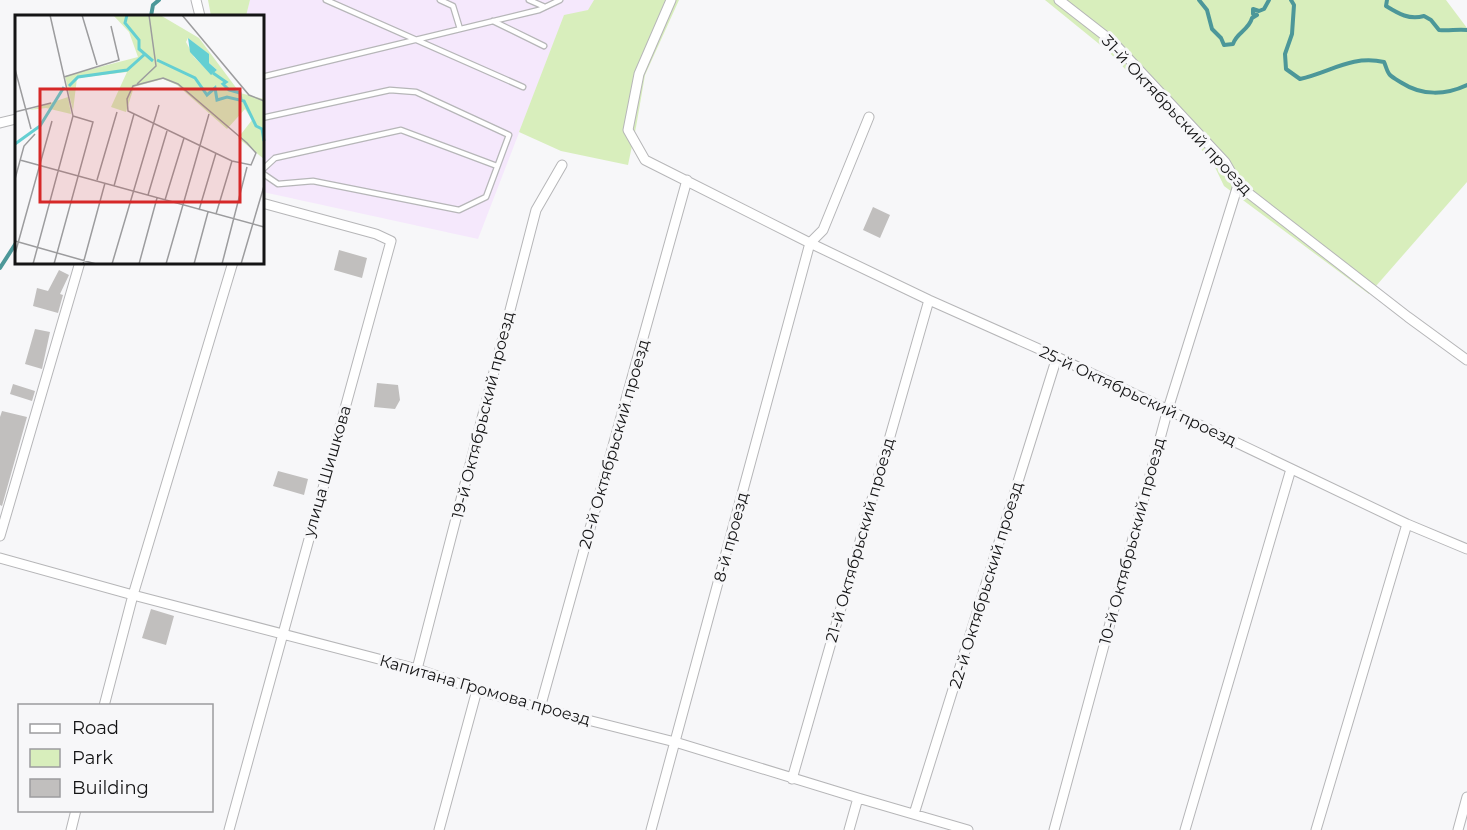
<svg xmlns="http://www.w3.org/2000/svg" width="1467" height="830" font-family="Montserrat,sans-serif">
<rect width="100%" height="100%" fill="#f7f7f9"/>
<!-- industrial -->
<path fill="#f5e8fc" d="M250 0H594L589 10 564 16 478 239 263 192 262 16H246Z"/>
<!-- green -->
<path fill="#d8eebc" d="M208 0H250L246 16H211Z
M594 0H679L645 75 636 127 628 165 561 151 519 132 564 15 588 10Z
M1045 0H1446L1467 28V182L1369 294 1224 186 1212 161 1109 52Z"/>
<g fill="none" stroke-linecap="round" stroke-linejoin="round">
<!-- stream -->
<path stroke="#4c9799" stroke-width="4" d="M1199 0 1207 10 1212 29 1221 38 1224 45 1233 44C1236 33 1249 30 1252 18L1257 15 1253 14V9L1259 11 1264 9 1269 0
M1291 0 1294 5 1292 34 1285 54 1286 69 1300 79C1331 72 1351 55 1384 62 1386 66 1387 72 1390 75 1393 78 1399 81 1402 83 1422 96 1446 95 1467 85
M1387 0 1386 6C1399 14 1409 20 1424 16L1431 20 1439 30C1449 31 1457 29 1467 30
M151 16 153 5 159 0
M0 268 16 243"/>
</g>
<!-- building -->
<path fill="#c1bfbe" d="M873 207 890 215 880 238 863 230Z
M339 250 367 258 362 278 334 270Z
M59 270 69 275 60 294 63 295 58 313 33 306 37 288 48 291Z
M35 329 50 332 42 369 25 364Z
M377 383 398 385 400 400 395 409 374 407Z
M13 384 35 391 32 401 10 394Z
M2 411 27 417 2 506 0 505V417Z
M278 471 308 479 304 495 273 486Z
M151 609 174 616 166 645 142 638Z"/>
<g fill="none" stroke-linecap="round" stroke-linejoin="round">
<!-- service casing -->
<g stroke="#b6b6b8" stroke-width="7">
<path id="service" d="M326 0 523 87
M440 0 453 6 460 29
M529 0 545 7
M493 21 544 46
M262 77 539 10 560 0
M262 118 390 90 416 92 509 135 486 197 459 210 313 181 278 184 262 173
M262 170 275 158 401 130 497 166"/>
</g>
<!-- minor casing -->
<g stroke="#b6b6b8" stroke-width="11">
<path id="minor" d="M196 0 200 16
M671 0 639 74 628 130 645 160 810 243 929 300 1057 357 1407 524 1467 549
M1059 0 1113 42 1225 162 1238 185 1408 317 1467 360
M0 123 16 119
M0 536 80 262
M0 558 133 595 417 669 477 690 540 708 675 742 858 798 968 830
M417 669 536 210 562 165
M104 706 133 595 233 262
M540 708 687 180
M792 779 929 300
M914 814 1057 357
M71 830 76 810
M229 830 391 241 376 234 262 203
M439 830 477 690
M651 830 810 243 823 230 869 117
M849 830 858 798
M1054 830 1168 409 1238 185
M1185 830 1291 469
M1316 830 1407 524
M1458 830 1467 797"/>
</g>
<!-- service -->
<use href="#service" stroke="#fff" stroke-width="4.5"/>
<!-- minor -->
<use href="#minor" stroke="#fff" stroke-width="9"/>
</g>
<g text-anchor="middle" dominant-baseline="central" stroke-width="6" stroke-linejoin="round" paint-order="stroke">
<!-- street labels -->
<g font-size="16" fill="#141415" stroke="#f7f7f9">
<text transform="translate(1177 115) rotate(47)">31-й Октябрьский проезд</text>
<text transform="translate(1138 396) rotate(25)">25-й Октябрьский проезд</text>
<text transform="translate(483 415) rotate(-76)">19-й Октябрьский проезд</text>
<text transform="translate(614 444) rotate(-74)">20-й Октябрьский проезд</text>
<text transform="translate(327 471) rotate(-74)">улица Шишкова</text>
<text transform="translate(731 537) rotate(-75)">8-й проезд</text>
<text transform="translate(860 540) rotate(-74)">21-й Октябрьский проезд</text>
<text transform="translate(1132 541) rotate(-75)">10-й Октябрьский проезд</text>
<text transform="translate(986 585) rotate(-73)">22-й Октябрьский проезд</text>
<text transform="translate(485 690) rotate(16)">Капитана Громова проезд</text>
</g>
</g>
<!-- overview -->
<g transform="translate(15 15)">
<rect width="249" height="249" fill="#f7f7f9"/>
<path d="M98 0H145L184 23 225 78 249 84V144L223 123 237 105 230 94 212 114 162 70 148 64 119 72 111 97 96 92 112 57 62 63 58 96 50 61 123 42 114 17ZM173 23 193 39 194 48 202 55 196 59 179 42 171 27ZM53 82 56 99 31 93 14 95Z" fill="#d8eebc" fill-rule="evenodd"/>
<path d="M173 23 194 39V48L202 55 196 60 175 37Z" fill="#64cfd2"/>
<path fill="none" stroke="#64cfd2" stroke-width="3" d="M112 0 110 8 124 25V34L138 46M142 45 180 63 192 80 200 73 202 85 212 82 229 86 241 111 247 114 249 126M198 58 211 67 208 69 214 75 225 78 226 85M54 71 63 62 112 55 130 39M0 129 25 111 49 72"/>
<path fill="none" stroke="#9c9c9e" stroke-width="1.5" d="M67 0 82 50M167 0 234 80 249 86M0 54 16 114M49 62 104 45 96 11M148 63 163 69 232 128 241 138 236 150 217 146 113 96 112 84 118 71ZM122 69 141 51 134 0M0 97 36 88M5 145 249 212M0 164 9 131 20 119M82 165 102 97M99 171 119 99M133 180 152 116M150 185 169 123M184 195 201 138M201 199 217 146M0 226 81 249M0 239 37 106M18 249 58 101 35 0M39 249 78 107 58 101M68 249 90 168M97 249 144 90M124 249 142 183M151 249 194 99M179 249 193 197M207 249 232 152M226 249 249 171"/>
<path fill="#d62828" fill-opacity="0.15" stroke="#d62828" stroke-width="3" d="M25 74H225V187H25Z"/>
<rect width="249" height="249" fill="none" stroke="#141415" stroke-width="3"/>
</g>
<!-- legend -->
<rect x="18" y="704" width="195" height="108" fill="#f7f7f9" stroke="#9c9c9e" stroke-width="1.5"/>
<rect x="30" y="724" width="30" height="9" fill="#ffffff" stroke="#9c9c9e" stroke-width="1.5"/>
<text x="72" y="734" font-size="18" fill="#141415">Road</text>
<rect x="30" y="749" width="30" height="18" fill="#d8eebc" stroke="#9c9c9e" stroke-width="1.5"/>
<text x="72" y="764" font-size="18" fill="#141415">Park</text>
<rect x="30" y="779" width="30" height="18" fill="#c1bfbe" stroke="#9c9c9e" stroke-width="1.5"/>
<text x="72" y="794" font-size="18" fill="#141415">Building</text>
</svg>
